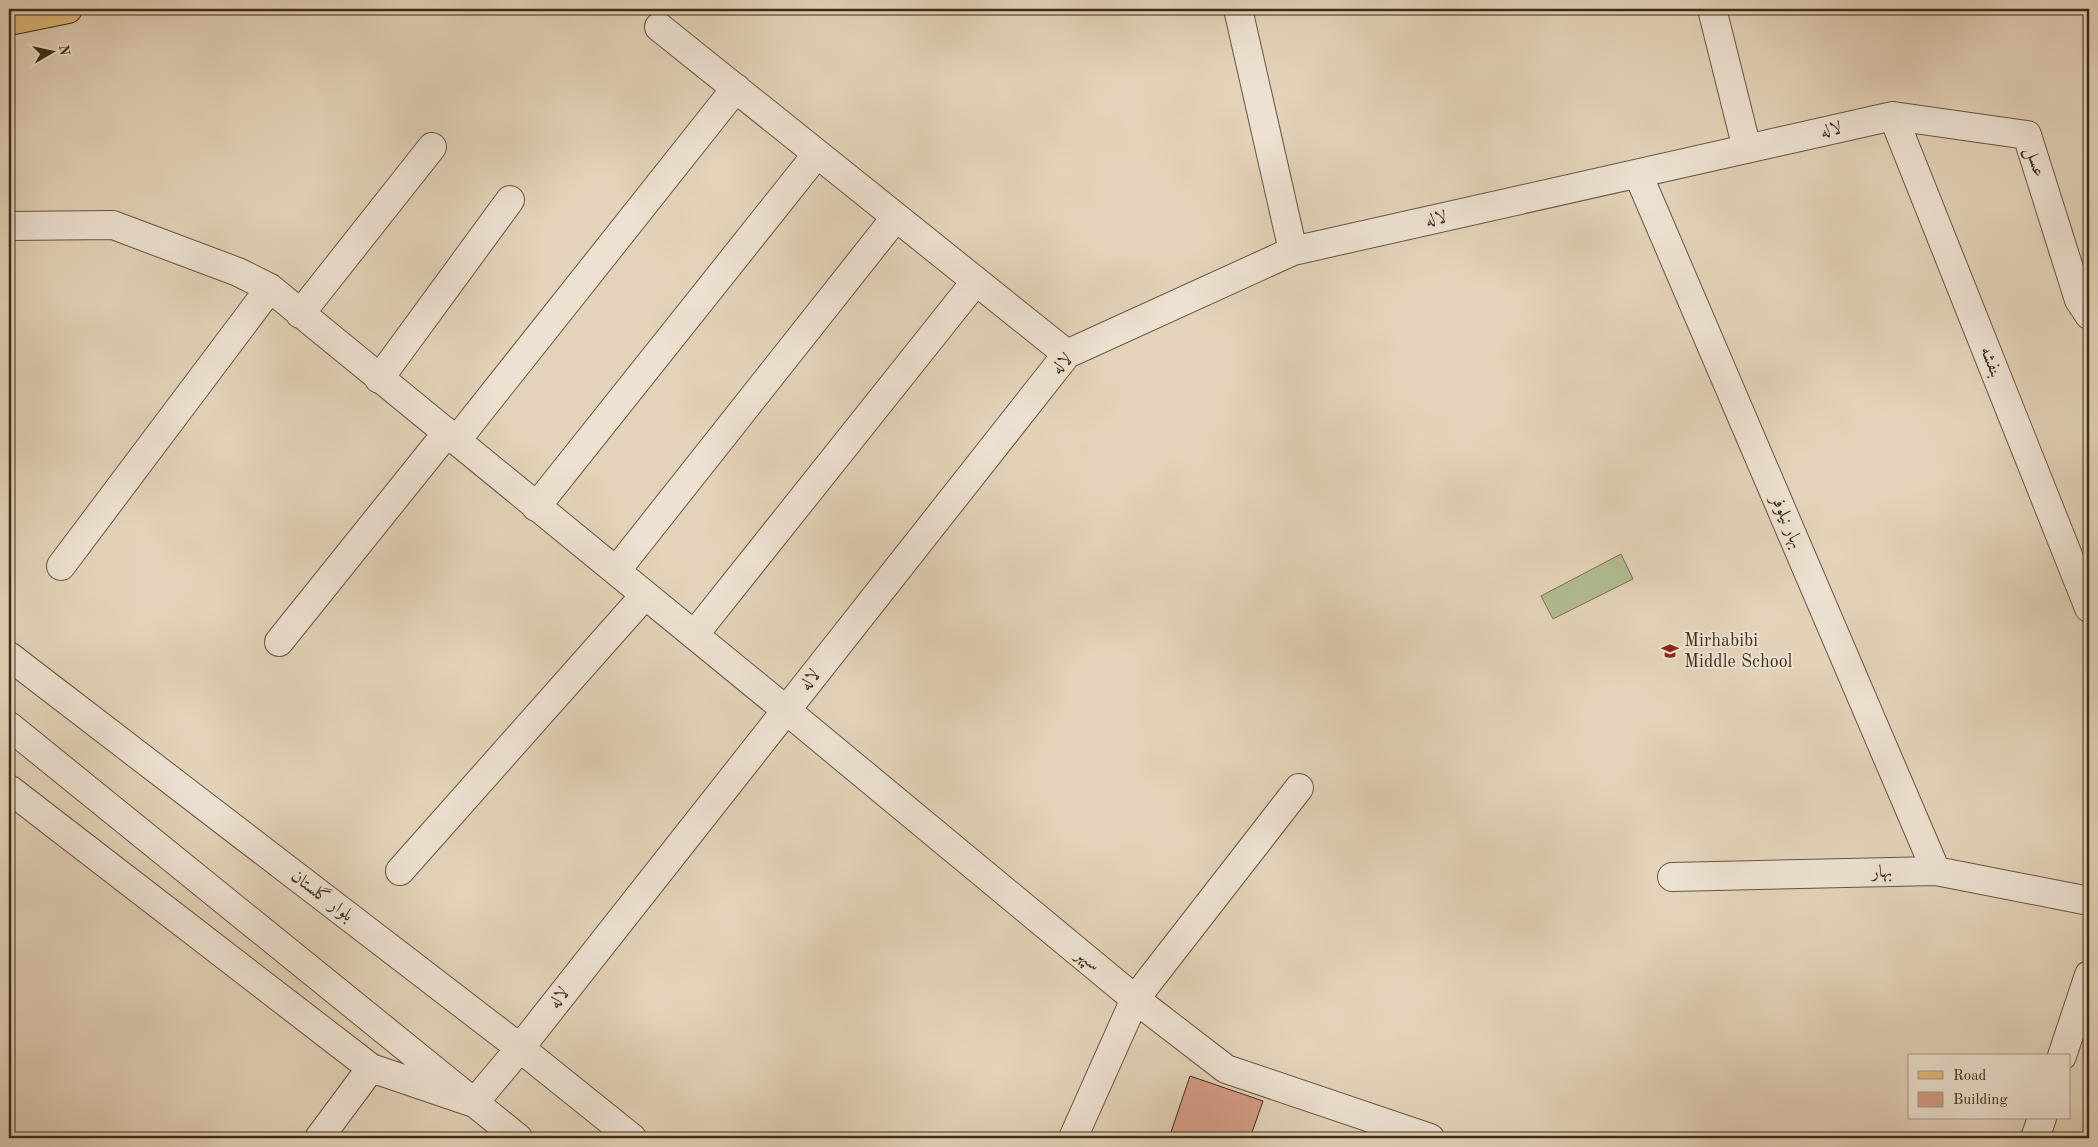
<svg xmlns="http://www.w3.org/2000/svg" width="2098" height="1147" font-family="'Old Standard TT',Amiri,serif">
<rect width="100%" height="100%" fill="#e4d3ba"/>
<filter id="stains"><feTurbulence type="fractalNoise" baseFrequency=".004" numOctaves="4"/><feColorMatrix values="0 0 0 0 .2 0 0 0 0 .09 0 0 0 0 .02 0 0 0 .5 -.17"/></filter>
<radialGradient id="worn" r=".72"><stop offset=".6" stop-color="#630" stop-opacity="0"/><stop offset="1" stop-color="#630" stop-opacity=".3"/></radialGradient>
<!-- green -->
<path fill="#b2bc91" stroke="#777454" d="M1621 554 1633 579 1553 619 1541 596Z"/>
<!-- building -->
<path fill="#d69d87" stroke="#3c2c18" d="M1190 1076 1263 1101 1250 1138H1169Z"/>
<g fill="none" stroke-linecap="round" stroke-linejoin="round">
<!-- minor casing -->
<g stroke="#665640" stroke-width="30">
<path id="minor" d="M1238 9 1293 251
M1712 9 1747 149
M659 27 1067 354
M1893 116 2089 608
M1638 174 1936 871
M9 226 113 225 238 272 270 288 786 710 1135 999 1226 1069 1430 1138
M300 314 432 147
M379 379 510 200
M456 441 736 88
M536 507 817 154
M61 566 270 288
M616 571 896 217
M694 635 976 281
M279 642 446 434
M9 656 520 1048 632 1138
M9 726 518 1138
M9 789 371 1068 474 1103 520 1048 1067 354 1293 251 1893 116 2027 135 2079 300 2089 315
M400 871 645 595
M1672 877 1936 871 2089 901
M2062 1056 2089 975
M319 1138 371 1068
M1073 1138 1135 999 1299 788
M2035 1138 2042 1118"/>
</g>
<!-- major casing -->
<g stroke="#3c2c18" stroke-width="30">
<path id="major" d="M9 21 68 9"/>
</g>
<!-- minor -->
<use href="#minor" stroke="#ede2d2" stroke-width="28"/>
<!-- major -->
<use href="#major" stroke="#e2ba7d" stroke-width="28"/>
</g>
<!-- icons -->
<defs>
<g id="school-bare" transform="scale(1.35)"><path d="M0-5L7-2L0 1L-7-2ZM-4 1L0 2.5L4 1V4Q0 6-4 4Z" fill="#8f2418" stroke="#ede2d2" stroke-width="2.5" paint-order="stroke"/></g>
</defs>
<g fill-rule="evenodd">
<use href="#school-bare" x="1670" y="651"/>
</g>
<g text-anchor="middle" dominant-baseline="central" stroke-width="4" stroke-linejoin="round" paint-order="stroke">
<!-- street labels -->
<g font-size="18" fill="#3c2c18" stroke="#ede2d2">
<text transform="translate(1831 130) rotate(-13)">لاله</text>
<text transform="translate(2035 162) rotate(72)">عسل</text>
<text transform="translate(1436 219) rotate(-13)">لاله</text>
<text transform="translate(1991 362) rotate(68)">بنفشه</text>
<text transform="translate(1062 364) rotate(-45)">لاله</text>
<text transform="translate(1787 522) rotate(67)">بهار نیلوفر</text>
<text transform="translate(810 680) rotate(-52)">لاله</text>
<text transform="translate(1882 872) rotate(-1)">بهار</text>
<text transform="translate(322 896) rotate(37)">بلوار گلستان</text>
<text transform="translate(1088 960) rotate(40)">سپهر</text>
<text transform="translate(559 998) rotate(-52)">لاله</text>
</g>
<!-- poi labels -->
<g font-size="18" fill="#3c2c18" stroke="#ede2d2" text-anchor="start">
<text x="1684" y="641">Mirhabibi<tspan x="1684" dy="21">Middle School</tspan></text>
</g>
</g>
<!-- margin -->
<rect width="2098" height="1147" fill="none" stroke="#e4d3ba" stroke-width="30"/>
<rect x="10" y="10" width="2078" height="1127" fill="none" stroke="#3c2c18" stroke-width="2.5"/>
<rect x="15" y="15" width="2068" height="1117" fill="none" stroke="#3c2c18"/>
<!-- legend -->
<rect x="1908" y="1054" width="162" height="65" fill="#ede2d2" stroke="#a69988"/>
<rect x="1918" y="1071" width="25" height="8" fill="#e2ba7d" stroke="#a69988"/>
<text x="1953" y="1080" font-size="15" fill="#3c2c18">Road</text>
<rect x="1918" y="1092" width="25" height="15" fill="#d69d87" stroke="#a69988"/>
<text x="1953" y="1104" font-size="15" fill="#3c2c18">Building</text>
<!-- north arrow -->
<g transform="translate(52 52) rotate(81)" stroke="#ede2d2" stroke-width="4" paint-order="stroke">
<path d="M0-4L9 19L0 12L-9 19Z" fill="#3c2c18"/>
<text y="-8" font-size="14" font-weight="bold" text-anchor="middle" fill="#3c2c18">N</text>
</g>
<rect width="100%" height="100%" filter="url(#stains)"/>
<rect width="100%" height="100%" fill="url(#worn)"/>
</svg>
